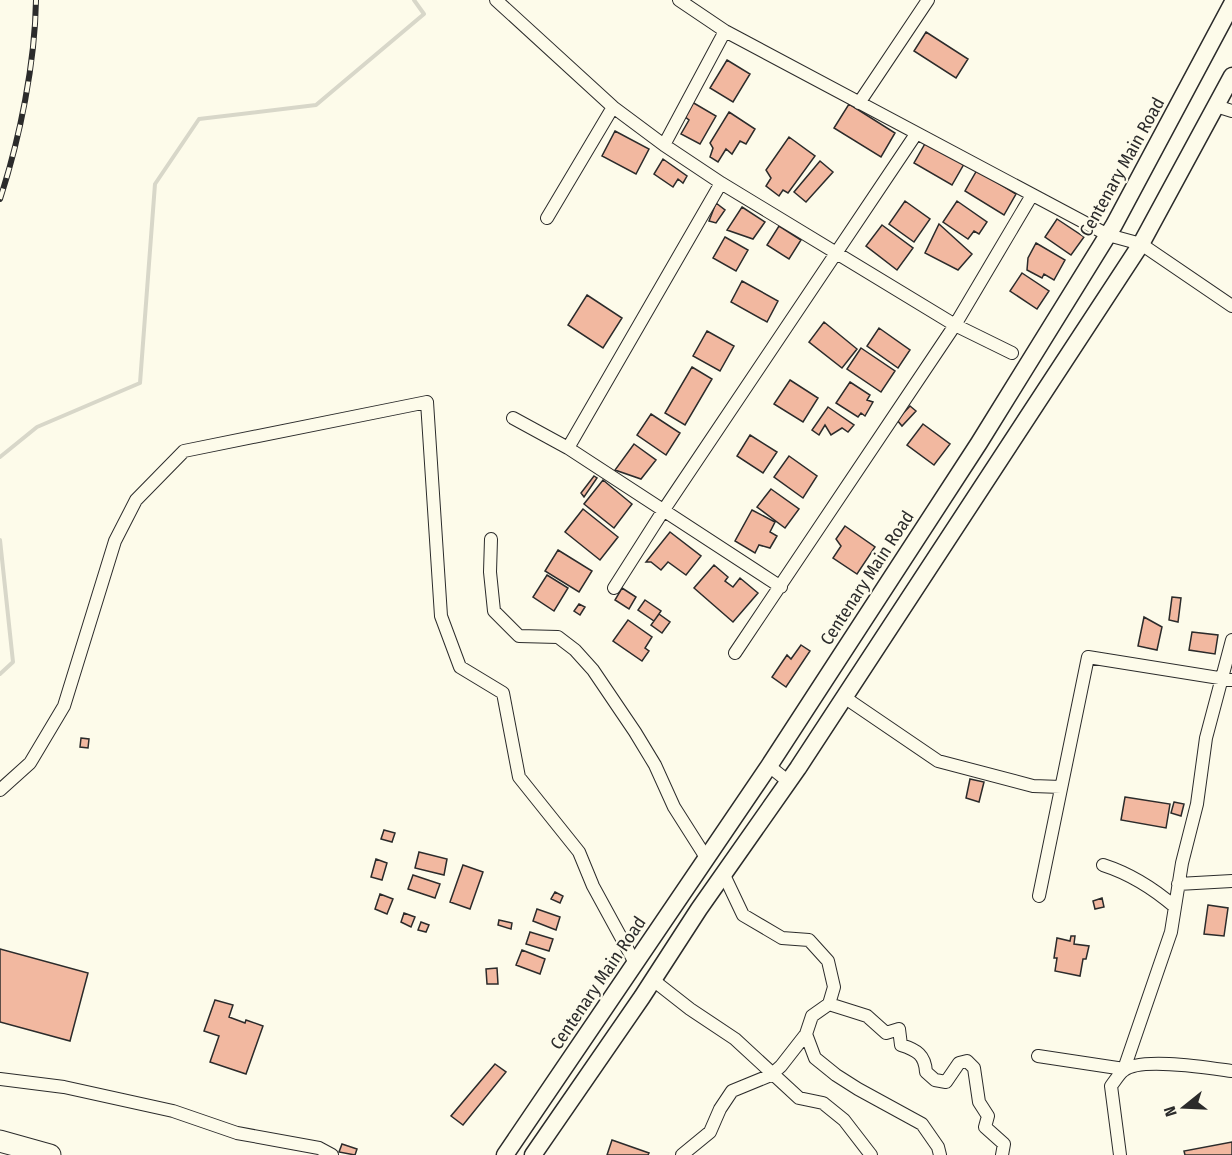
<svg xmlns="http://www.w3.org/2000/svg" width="1232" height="1155" font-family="'Fira Sans Condensed',sans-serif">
<rect width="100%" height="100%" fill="#fdfbea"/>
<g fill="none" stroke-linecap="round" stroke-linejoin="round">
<!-- stream -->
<path stroke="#d8d7c9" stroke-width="4" d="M0 457 37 427 140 383 155 184 199 119 316 105 424 14 414 0
M0 540 13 662 0 674"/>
</g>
<!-- building -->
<path fill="#f2b8a0" stroke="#2b2b2b" stroke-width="1.5" d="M926 32 968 59 956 78 914 51Z
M727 60 750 74 733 102 710 88Z
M692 102 716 116 700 144 681 134 689 120 684 116Z
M849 104 895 133 881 157 834 128Z
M729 112 755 129 746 144 740 141 732 154 726 149 718 162 710 157 713 148 710 143Z
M615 131 649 149 636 174 602 156Z
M789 137 815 156 788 193 783 190 779 196 766 186 771 178 766 170Z
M926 142 964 164 952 185 914 163Z
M663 159 687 176 683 183 678 179 673 187 654 174Z
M820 161 833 172 806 202 794 192Z
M977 170 1016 194 1004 215 965 191Z
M905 201 930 219 914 242 889 224Z
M957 201 987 222 979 234 974 231 968 239 943 222Z
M716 203 725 210 716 223 709 221Z
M742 207 765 222 753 239 727 230Z
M1057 219 1084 237 1071 255 1045 237Z
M939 224 972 254 958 270 925 253Z
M882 225 913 248 897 270 866 246Z
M779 226 801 240 789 259 767 245Z
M725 237 748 250 736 271 713 258Z
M1036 243 1065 260 1054 280 1044 274 1042 278 1027 270 1028 258Z
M1022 273 1049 291 1037 309 1010 291Z
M742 281 778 301 767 322 731 302Z
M587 295 622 318 603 348 568 325Z
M824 322 857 349 842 368 809 342Z
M879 328 910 350 898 368 867 346Z
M707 331 734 346 720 371 693 356Z
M861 348 895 371 881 392 847 369Z
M692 367 712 379 685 425 665 413Z
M790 380 818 398 803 422 774 404Z
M850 382 870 395 867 400 873 402 865 416 861 413 858 417 836 403Z
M910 406 916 411 902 426 897 420Z
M828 407 854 425 848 432 842 428 831 435 825 425 819 435 812 430Z
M651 414 680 433 666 455 637 435Z
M923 424 950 444 934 465 907 445Z
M750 435 777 452 763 473 737 456Z
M634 444 656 460 641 479 615 470Z
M789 456 817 476 803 498 774 477Z
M594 476 597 478 584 497 581 493Z
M603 480 632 504 614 528 584 504Z
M771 489 799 509 785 528 757 507Z
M583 509 618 537 600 560 565 532Z
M752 510 775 522 770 532 777 536 770 548 759 545 755 553 735 541Z
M845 526 875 547 857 574 833 558 841 546 836 539Z
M670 532 701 556 686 575 668 562 661 570 651 562H646Z
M558 550 592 571 579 592 545 571Z
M714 565 728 577 725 581 733 587 740 578 758 593 733 622 694 588Z
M547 575 568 588 554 611 533 597Z
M622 588 636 597 629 609 615 600Z
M1172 597 1181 598 1178 622 1169 620Z
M645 600 661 611 654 621 638 610Z
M579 604 585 607 580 615 574 611Z
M659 614 670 622 662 633 651 625Z
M1144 617 1162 627 1157 650 1138 646Z
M628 620 652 637 645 648 649 651 642 661 613 641Z
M1192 632 1218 635 1215 654 1189 650Z
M801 645 810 651 786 687 772 677 787 655 791 659Z
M81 738 89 739 88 748 80 747Z
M970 779 984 782 979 802 966 798Z
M1125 797 1170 804 1166 828 1121 820Z
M1174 802 1184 804 1181 816 1171 813Z
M384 830 395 833 392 842 381 839Z
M419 852 447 859 444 875 415 868Z
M376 859 387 863 382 880 371 877Z
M463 865 483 872 470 909 450 902Z
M413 875 440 884 435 898 408 889Z
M555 892 563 896 560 903 551 899Z
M380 894 393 899 387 914 375 909Z
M1102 898 1104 907 1095 909 1093 901Z
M1208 905 1228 908 1224 936 1204 934Z
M537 909 560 917 556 930 533 921Z
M404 913 415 917 411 927 401 922Z
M499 920 512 923 511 929 498 925Z
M421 922 429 925 426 932 418 930Z
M530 932 553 939 549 951 526 944Z
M1071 936H1075L1074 944 1089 946 1086 959H1083L1080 976 1055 971 1057 958H1054L1057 938 1070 941Z
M0 949 88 973 70 1041 0 1022Z
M522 950 545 959 540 974 516 965Z
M497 968 498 984H487L486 969Z
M215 1000 233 1005 229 1017 245 1023 246 1020 263 1026 246 1074 210 1062 219 1036 204 1031Z
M495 1064 506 1072 463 1125 451 1116Z
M612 1140 649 1153 648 1155H607Z
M1232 1142V1155H1185L1184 1151Z
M342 1144 357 1149 355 1155 339 1152Z"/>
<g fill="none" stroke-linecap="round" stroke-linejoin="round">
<!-- street casing -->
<g stroke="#2b2b2b" stroke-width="14">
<path id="street" d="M496 0 613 107 664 145 721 183 955 325 1012 353
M679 0 725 31 1108 235 1141 244 1232 306
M859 103 928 0
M1216 106 1232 111
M664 145 725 31
M547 218 613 107
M513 418 568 448 781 587
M568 448 721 183
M491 539 490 572 494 611 519 636 558 637 575 650 593 670 635 732 655 765 674 807 707 859
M614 588 663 511 916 134
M735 653 955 325 1032 195
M844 697 938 761 1033 786 1061 787
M769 766 789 782
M0 790 30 763 64 706 115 541 136 500 184 451 427 402 441 616 460 667 503 693 519 777 579 852 593 886 635 963
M1103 865C1131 874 1153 888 1175 907
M724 875 743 915 782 938 809 940 828 961 834 987 829 1004 812 1016 806 1034 815 1058 836 1075 858 1089 922 1124 938 1147 940 1155
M1178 884 1232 881
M1039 896 1088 657 1232 680
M653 980 690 1009 735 1039 799 1098 823 1103 844 1120 871 1155
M829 1004 867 1016 886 1033 899 1029 901 1045C917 1050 925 1055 926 1072L935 1080 946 1082 959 1063 967 1061 974 1068 979 1102 988 1116 985 1127 1004 1144 1002 1155
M1038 1056 1124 1069 1171 932 1182 863 1197 804 1206 738 1232 640
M0 1079 64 1087 173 1111 237 1133 319 1148 332 1155
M682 1155 710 1132 720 1109 732 1091 771 1075 781 1066 806 1034
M1120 1155 1111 1086C1115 1081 1119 1074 1123 1071 1139 1056 1210 1068 1232 1071"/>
</g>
<!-- secondary casing -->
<g stroke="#2b2b2b" stroke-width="19">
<path id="secondary" d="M505 1155 769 766 979 443 1114 225 1232 4
M533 1155 642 997 699 909 798 768 1141 244 1232 76"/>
</g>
<!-- highway casing -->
<g stroke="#2b2b2b" stroke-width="23">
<path id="highway" d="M0 1141 50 1155"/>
</g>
<!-- street -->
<use href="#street" stroke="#fdfbea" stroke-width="12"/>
<!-- secondary -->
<use href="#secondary" stroke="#fdfbea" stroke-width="16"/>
<!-- highway -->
<use href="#highway" stroke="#fdfbea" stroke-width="21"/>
<!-- rail casing -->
<g stroke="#2b2b2b" stroke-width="6">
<path id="rail" d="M0 199C20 138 35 63 36 0"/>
</g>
<!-- rail -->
<use href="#rail" stroke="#fdfbea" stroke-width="4" stroke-dasharray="11" stroke-linecap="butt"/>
</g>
<g text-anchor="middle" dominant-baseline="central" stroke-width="4.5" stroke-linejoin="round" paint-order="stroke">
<!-- street labels -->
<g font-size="18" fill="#2b2b2b" stroke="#fdfbea">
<text transform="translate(1122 167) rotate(-61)">Centenary Main Road</text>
<text transform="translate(867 578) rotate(-57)">Centenary Main Road</text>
<text transform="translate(598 983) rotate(-56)">Centenary Main Road</text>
</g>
</g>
<!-- north arrow -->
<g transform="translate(1184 1107) rotate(252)" stroke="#fdfbea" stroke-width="4.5" paint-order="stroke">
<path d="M0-4.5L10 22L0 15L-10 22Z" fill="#2b2b2b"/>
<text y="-9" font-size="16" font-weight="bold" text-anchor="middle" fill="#2b2b2b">N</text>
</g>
</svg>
